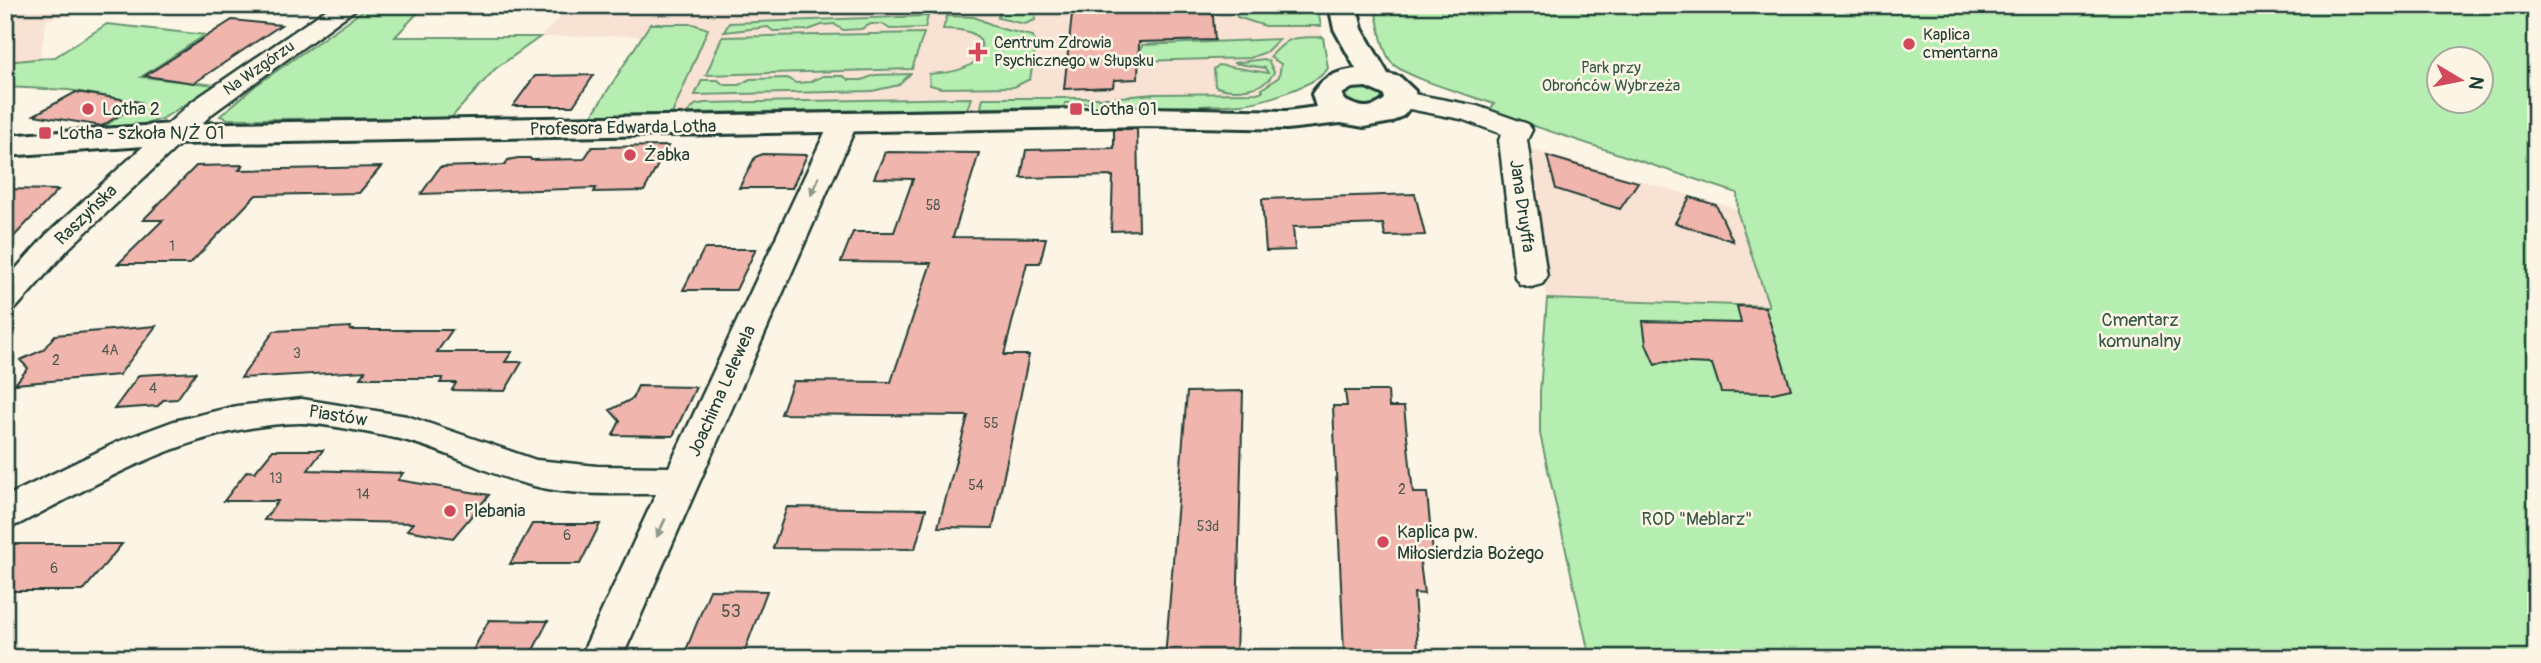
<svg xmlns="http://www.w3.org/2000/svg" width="2541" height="663" font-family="Pangolin,sans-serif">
<rect width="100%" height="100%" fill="#fcf5e5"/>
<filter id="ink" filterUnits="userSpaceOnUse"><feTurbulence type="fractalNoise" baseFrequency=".0143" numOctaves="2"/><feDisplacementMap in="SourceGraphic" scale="14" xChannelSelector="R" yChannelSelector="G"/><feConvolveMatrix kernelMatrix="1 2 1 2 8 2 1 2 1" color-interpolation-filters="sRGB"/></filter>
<g filter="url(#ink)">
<!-- built -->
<path fill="#f8e2d4" d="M5 5H124L47 19 40 58 7 62 5 81Z
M573 5H1317L1328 68 1322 76 1305 84 1243 104 1091 107V103H1065L1064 107 592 115 640 36 540 37Z
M1527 148 1738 209 1768 306 1547 299Z"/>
<!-- green -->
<path fill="#b6eeb1" stroke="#6a9672" stroke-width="2" fill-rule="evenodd" d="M371 5H425L395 37H540L495 69 451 118 228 119 220 116 255 86Z
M1003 5H1036L1035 20 1025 24 998 18 999 9Z
M1234 5H1317L1321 26H1265L1237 17Z
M1374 5H2536V658H1590L1540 434V392L1547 299 1769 306 1738 214 1737 193 1507 117 1490 110 1494 104C1472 96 1406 78 1392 63 1381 50 1379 22 1374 5ZM2440 60H2482V102H2440Z
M928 16 925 28 890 29 882 24H871L861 29 843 30 834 24 822 25 808 30 773 31 768 27 724 32 729 23Z
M947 16 974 17 1002 29 1033 36 1036 46 1030 79 1014 87 941 88 930 85 929 74C944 73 959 72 972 64 977 60 980 56 981 50 985 30 957 29 943 29Z
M107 24 205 35 141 77 216 85 162 119 145 124 104 127 139 102 69 90 5 87 7 62 55 57Z
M650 24H693L708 29 672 114 592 115Z
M924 33 912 69 706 75 722 37Z
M1323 37 1328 68C1320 84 1260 103 1241 104 1191 108 1140 106 1091 107V103H1065L1064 107 981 108 983 98H1109L1154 94 1257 93 1263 91 1262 89 1279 77 1281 64 1270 57C1291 34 1293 38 1323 37Z
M1279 39 1266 52 1250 58 1138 61 1142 45Z
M1264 59 1269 62 1274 72C1267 90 1230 94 1215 86L1214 69 1219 65 1268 73 1265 68 1233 63Z
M910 74 899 85 872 91 695 95 702 80H718L724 85H739L750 79 787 78 796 83 810 82 823 76H843L849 80H862L875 75Z
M1363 87 1382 94 1381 100C1371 108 1358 107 1348 100L1345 94 1351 89Z
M971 98 967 109 687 113 695 105 704 103Z"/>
<!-- building -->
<path fill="#f0b5ad" stroke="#1f3d34" stroke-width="2" d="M1073 5H1212L1215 40 1139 42 1138 79 1114 80 1113 87 1064 89Z
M232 20 281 25 194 83 145 76Z
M594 75 573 106H513L535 76Z
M76 92 140 102 102 126 34 115Z
M1114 129H1137L1139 230 1111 231 1113 176 1021 178 1026 150 1114 148Z
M668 146 644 191 594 192 596 188 421 194 440 167 505 165 508 160 518 158H530L531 160 584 159 592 147Z
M885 152 979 153 953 237 1046 238 1040 263H1027L1004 355H1029L993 528 938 527 968 416 781 414 793 381 891 382 931 263 841 262 853 232H894L913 179 874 178Z
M763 154 807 155 792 188H739L755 157Z
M1547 156 1577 165 1638 182 1620 209 1556 189Z
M243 165 239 170 381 167 359 193 256 195 190 264H118L163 220H143L196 166Z
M5 189 58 190 5 246Z
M1415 194 1425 235 1385 236 1383 224 1293 227 1295 250 1266 251 1262 199Z
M1690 197 1716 205 1733 241 1675 223Z
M704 249H756L736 290H683Z
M1737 306 1765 307 1791 389 1773 393 1721 392 1712 364 1664 362 1655 365 1646 344 1643 321 1741 323Z
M156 326 119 375 15 384 28 368 20 360 43 350 55 335Z
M351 327 350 330H452L437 352H512L505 362H522L505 391 452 390 456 383H440L443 378H360L365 371 241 378 274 331Z
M196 372 177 399 163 400 158 406 114 409 139 375Z
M638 386 696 387 673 436 613 435 620 421 610 410 632 399Z
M1243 391 1236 658H1165L1187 392Z
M1345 391H1388L1389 407H1404L1413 493H1427L1433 554H1419L1424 594 1414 593 1418 651 1344 652 1333 406H1347Z
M273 450H323L308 470 403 473 398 480 489 495 453 538 407 530 413 523 264 520 278 501H224L247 471 255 472Z
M787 507 926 509 915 549 773 548Z
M532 524H600L580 564H510Z
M5 544H122L83 591H5Z
M710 590 767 591 742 658H683Z
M489 620 548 621 529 658H469Z"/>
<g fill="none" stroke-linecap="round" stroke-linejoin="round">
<!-- minor casing -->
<g stroke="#1f3d34" stroke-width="5">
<path id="minor" d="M333 5H361L213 113 69 248 16 308 5 311V281L47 234 193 101Z
M1403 92 1477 106 1528 124 1532 130 1527 140 1547 277 1542 284 1531 287 1520 284 1515 277 1499 140 1502 134 1461 119 1394 106 1390 100 1394 94Z
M843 116 853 118 857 124 622 658H580L656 494C615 494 570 496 530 485 486 474 444 449 400 439 375 434 324 423 300 423 196 425 108 478 19 524L5 528V497L120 441 174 421 237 406 302 399 407 416 536 460 597 466 669 467 829 124 833 118Z"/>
</g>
<!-- tertiary casing -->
<g stroke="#1f3d34" stroke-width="6">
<path id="tertiary" d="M1329 5H1357L1362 29 1388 74 1400 77 1415 91 1416 100 1404 115 1392 122 1364 127 1341 123 1287 129 1149 126 172 144 5 156V136L172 124 1149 108 1287 111 1316 107 1312 94C1323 77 1335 72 1356 69L1334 29ZM1366 87 1384 95 1385 99C1371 111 1359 108 1344 100L1342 94 1352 88Z"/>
</g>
<!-- minor -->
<use href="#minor" fill="#fcf5e5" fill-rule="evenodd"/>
<!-- tertiary -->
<use href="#tertiary" fill="#fcf5e5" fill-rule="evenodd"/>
</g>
<!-- one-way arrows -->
<defs><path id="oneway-solid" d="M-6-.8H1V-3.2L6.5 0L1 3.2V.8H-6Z" transform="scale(1.75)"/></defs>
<g fill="#8e998c">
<use href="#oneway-solid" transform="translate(815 186) rotate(114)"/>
<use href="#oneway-solid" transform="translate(661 528) rotate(115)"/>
</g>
</g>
<!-- markers -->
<g fill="#d1495b" stroke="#fcf5e5" stroke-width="2.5">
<circle cx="1909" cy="44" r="7"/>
<path d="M974.5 41.5h7v7h7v7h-7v7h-7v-7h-7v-7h7z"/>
<circle cx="88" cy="109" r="7"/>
<rect x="1069" y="102" width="14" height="14" rx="3.5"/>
<rect x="38" y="126" width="14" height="14" rx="3.5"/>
<circle cx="630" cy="155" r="7"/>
<circle cx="450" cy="511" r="7"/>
<circle cx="1383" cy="542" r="7"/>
</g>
<g text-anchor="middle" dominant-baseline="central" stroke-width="5" stroke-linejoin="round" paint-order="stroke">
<!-- number labels -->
<g font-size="14" fill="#535b52">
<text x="933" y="205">58</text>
<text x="172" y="246">1</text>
<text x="110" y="350">4A</text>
<text x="297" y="353">3</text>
<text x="56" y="360">2</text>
<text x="153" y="388">4</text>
<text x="991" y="423">55</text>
<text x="276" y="478">13</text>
<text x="976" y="485">54</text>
<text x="1402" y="489">2</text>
<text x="363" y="494">14</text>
<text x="1208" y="526">53d</text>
<text x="567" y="535">6</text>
<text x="54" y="568">6</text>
</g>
<!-- far-poi labels -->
<g font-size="16" fill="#1f3d34" stroke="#fcf5e5" text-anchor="start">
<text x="1923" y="35">Kaplica<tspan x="1923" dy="18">cmentarna</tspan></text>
<text x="994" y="43">Centrum Zdrowia<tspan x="994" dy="18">Psychicznego w Słupsku</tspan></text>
</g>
<!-- far-street labels -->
<g font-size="16" fill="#1f3d34" stroke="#fcf5e5">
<text transform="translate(259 68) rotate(-35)">Na Wzgórzu</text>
</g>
<!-- far-park labels -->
<g font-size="16" fill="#365847" stroke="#fcf5e5">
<text x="1611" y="68">Park przy<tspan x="1611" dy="18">Obrońców Wybrzeża</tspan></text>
</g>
<!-- poi labels -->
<g font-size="18" fill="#1f3d34" stroke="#fcf5e5" text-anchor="start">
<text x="102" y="109">Lotha 2</text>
<text x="1090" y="109">Lotha 01</text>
<text x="59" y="133">Lotha - szkoła N/Ż 01</text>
<text x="644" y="155">Żabka</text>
<text x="464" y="511">Plebania</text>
<text x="1397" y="532">Kaplica pw.<tspan x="1397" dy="21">Miłosierdzia Bożego</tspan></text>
</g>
<!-- street labels -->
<g font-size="18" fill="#1f3d34" stroke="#fcf5e5">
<text transform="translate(623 128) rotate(-1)">Profesora Edwarda Lotha</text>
<text transform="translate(1522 206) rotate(82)">Jana Druyffa</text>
<text transform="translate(86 215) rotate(-44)">Raszyńska</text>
<text transform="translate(722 391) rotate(-66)">Joachima Lelewela</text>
<text transform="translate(338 416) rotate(9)">Piastów</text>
</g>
<!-- park labels -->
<g font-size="18" fill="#365847" stroke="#fcf5e5">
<text x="2140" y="320">Cmentarz<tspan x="2140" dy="21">komunalny</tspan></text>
<text x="1697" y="519">ROD "Meblarz"</text>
</g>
<!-- near-number labels -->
<g font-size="18" fill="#535b52">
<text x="731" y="611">53</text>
</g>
</g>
<!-- margin -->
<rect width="2541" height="663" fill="none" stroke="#fcf5e5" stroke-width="28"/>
<rect x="14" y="14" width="2513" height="635" fill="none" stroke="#1f3d34" stroke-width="2.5" filter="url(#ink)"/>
<!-- north arrow -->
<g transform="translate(2460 80) rotate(100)"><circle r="33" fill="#fcf5e5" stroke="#a4ab9e" stroke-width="2"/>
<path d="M0-5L12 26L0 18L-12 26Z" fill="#d1495b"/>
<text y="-10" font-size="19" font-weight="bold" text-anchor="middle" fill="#1f3d34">N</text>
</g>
</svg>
